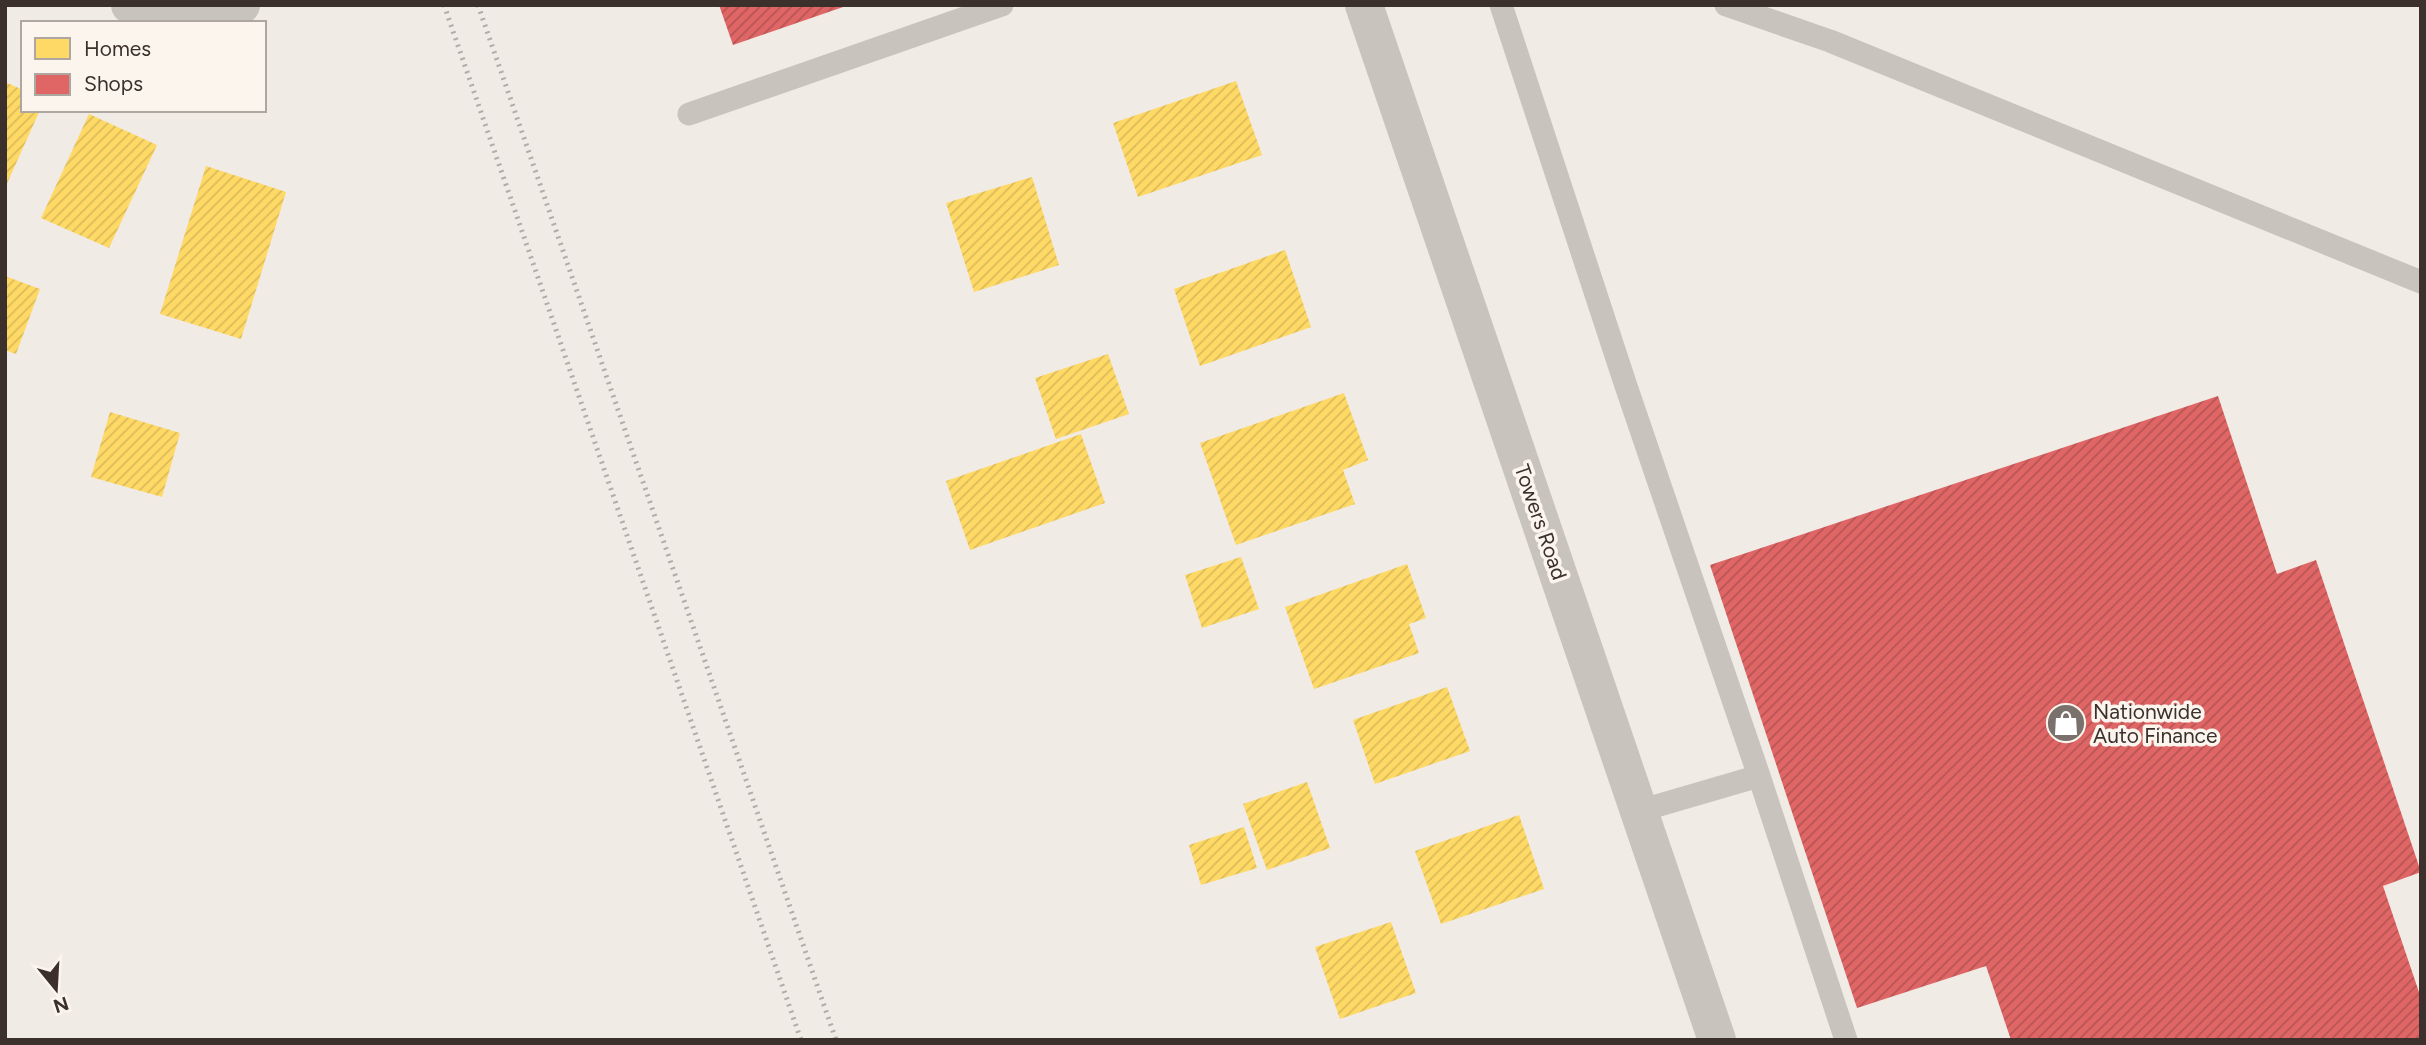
<svg xmlns="http://www.w3.org/2000/svg" width="2426" height="1045" font-family="Figtree,sans-serif">
<defs>
<pattern id="homes-hatch" width="6" height="6" patternUnits="userSpaceOnUse" patternTransform="scale(1.75)"><rect width="6" height="6" fill="#ffd966"/><path d="M-1 1l2-2M0 6l6-6M5 7l2-2" fill="none" stroke="#dbbb59"/></pattern>
<pattern id="shops-hatch" width="6" height="6" patternUnits="userSpaceOnUse" patternTransform="scale(1.75)"><rect width="6" height="6" fill="#e06666"/><path d="M-1 1l2-2M0 6l6-6M5 7l2-2" fill="none" stroke="#b75454"/></pattern>
</defs>
<rect width="100%" height="100%" fill="#f0ebe5"/>
<!-- homes -->
<path fill="url(#homes-hatch)" d="M1236 81 1262 155 1138 197 1113 123Z
M5 82 23 90V110H40L5 188Z
M89 114 157 145 109 248 41 218Z
M206 166 286 192 241 339 160 314Z
M1032 177 1059 265 974 292 946 203Z
M1285 250 1311 327 1200 366 1174 289Z
M5 276 40 289 16 354 5 350Z
M1108 354 1129 414 1056 439 1035 378Z
M1344 393 1368 460 1343 470 1355 504 1236 545 1200 443Z
M110 412 180 433 162 497 91 477Z
M1081 434 1105 503 970 550 946 481Z
M1241 557 1259 609 1202 628 1185 575Z
M1407 564 1426 618 1409 624 1419 653 1314 689 1285 607Z
M1447 687 1470 751 1375 784 1353 720Z
M1307 782 1330 848 1267 870 1243 804Z
M1519 815 1544 889 1441 924 1415 851Z
M1244 827 1257 868 1201 885 1189 845Z
M1391 922 1416 993 1340 1019 1315 947Z"/>
<!-- shops -->
<path fill="url(#shops-hatch)" d="M719 5H846V6L733 45Z
M2218 396 2277 574 2316 560 2421 872 2383 886 2421 998V1040H2011L1986 966 1857 1008 1710 565Z"/>
<g fill="none" stroke-linecap="round" stroke-linejoin="round">
<!-- lane -->
<path stroke="#c9c3be" stroke-width="23" d="M1501 5 1625 383 1759 776
M1726 5 1830 41 2421 282
M689 114 1002 5
M1639 811 1759 776 1846 1040"/>
<!-- street -->
<path stroke="#c9c3be" stroke-width="38" d="M130 5C164 18 208 24 241 5
M1364 5 1717 1040"/>
<!-- rail -->
<path stroke="#b1aca8" stroke-width="5" stroke-dasharray="2 5" stroke-linecap="butt" d="M444 5 801 1040
M478 5 836 1040"/>
</g>
<!-- icons -->
<defs>
<g id="shop-disc" transform="scale(2.0125)"><circle r="9.5" fill="#7a716c" stroke="#fbf5ee"/><path d="M-5-2.5h2.3a2.7 3.5 0 0 1 5.4 0H5L5.5 6h-11ZM-1.5-2.5h3a1.5 2.3 0 0 0-3 0Z" fill="#fff"/></g>
</defs>
<g fill-rule="evenodd">
<use href="#shop-disc" x="2066" y="723"/>
</g>
<g text-anchor="middle" dominant-baseline="central" stroke-width="7" stroke-linejoin="round" paint-order="stroke">
<!-- street labels -->
<g font-size="21" fill="#3b302b" stroke="#fbf5ee">
<text transform="translate(1541 522) rotate(71)">Towers Road</text>
</g>
<!-- poi labels -->
<g font-size="21" fill="#3b302b" stroke="#fbf5ee" text-anchor="start">
<text x="2093" y="711">Nationwide<tspan x="2093" dy="24">Auto Finance</tspan></text>
</g>
</g>
<!-- border -->
<rect width="2426" height="1045" fill="none" stroke="#3b302b" stroke-width="14"/>
<!-- legend -->
<rect x="21" y="21" width="245" height="91" fill="#fbf5ee" stroke="#aea6a0" stroke-width="2"/>
<rect x="35" y="38" width="35" height="21" fill="#ffd966" stroke="#aea6a0" stroke-width="2"/>
<text x="84" y="56" font-size="21" fill="#3b302b">Homes</text>
<rect x="35" y="74" width="35" height="21" fill="#e06666" stroke="#aea6a0" stroke-width="2"/>
<text x="84" y="91" font-size="21" fill="#3b302b">Shops</text>
<!-- north arrow -->
<g transform="translate(56 989) rotate(162)" stroke="#fbf5ee" stroke-width="5" paint-order="stroke">
<path d="M0-5L12 26L0 18L-12 26Z" fill="#3b302b"/>
<text y="-10" font-size="19" font-weight="bold" text-anchor="middle" fill="#3b302b">N</text>
</g>
</svg>
